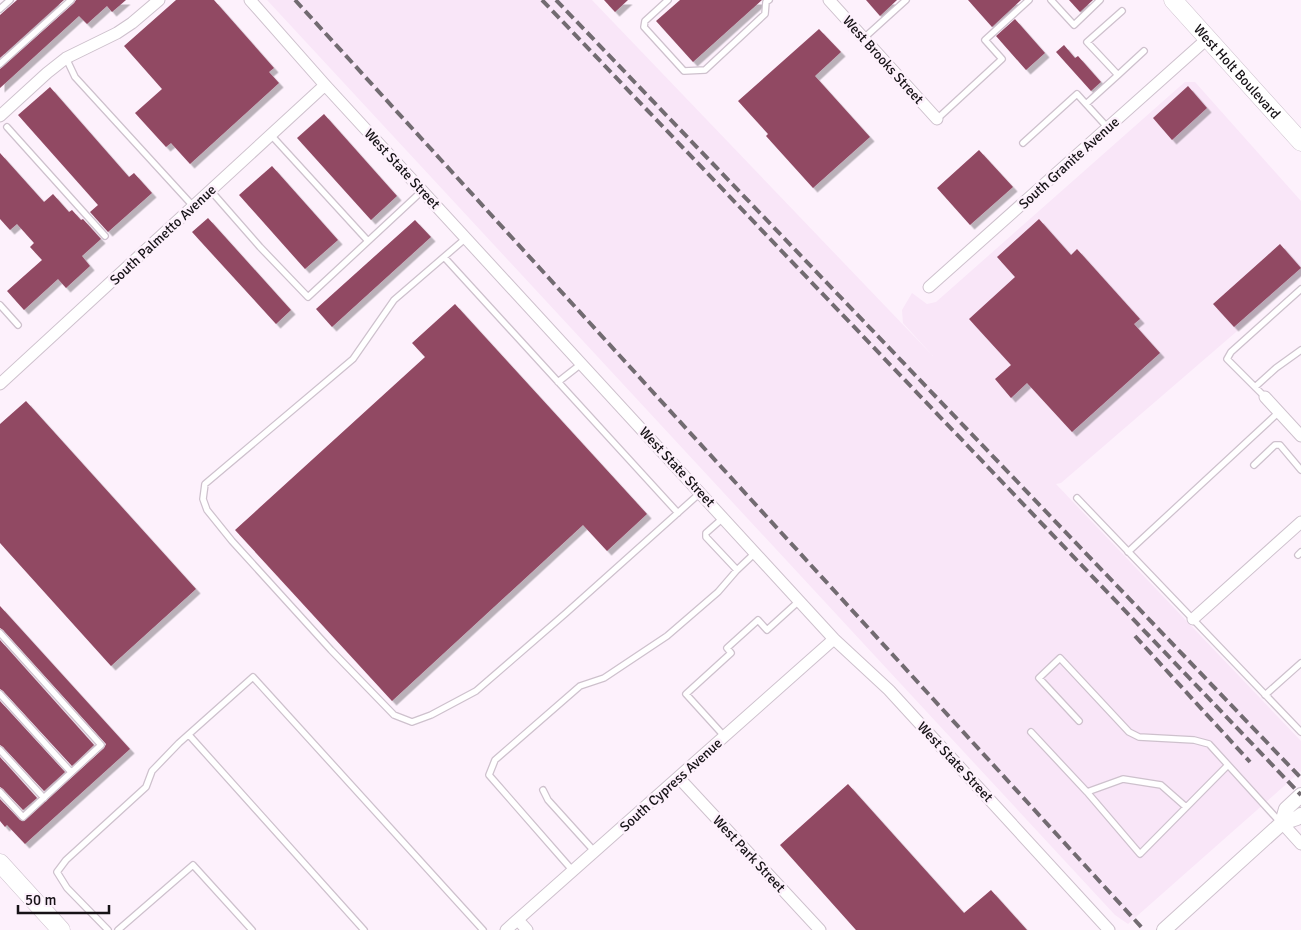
<svg xmlns="http://www.w3.org/2000/svg" width="1301" height="930" font-family="Signika,sans-serif">
<defs>
<filter id="shadow"><feDropShadow dx="4.5" dy="4.5" stdDeviation="0" flood-color="#0004"/></filter>
</defs>
<rect width="100%" height="100%" fill="#fdf1fc"/>
<!-- built -->
<path fill="#f9e6f8" d="M267 0H592L933 356 903 323 902 310 912 293 927 304 936 302 1178 88 1185 82H1195L1301 201V276L1061 483 1056 484 1301 741V771L1128 924 1115 915Z"/>
<!-- building -->
<path fill="#914963" filter="url(#shadow)" d="M17 0H64L0 58V15Z
M76 0H126L112 12 107 6 87 24 79 16 0 88V69L74 3Z
M176 0H214L274 68 269 72 279 83 190 164 171 143 166 147 135 113 162 89 124 46Z
M604 0H628L615 12Z
M680 0H762L693 62 656 21Z
M866 0H897L880 16Z
M968 0H1021L992 27Z
M1069 0H1093L1080 12Z
M1015 19 1045 53 1026 70 996 36Z
M819 29 841 52 815 76 870 137 813 188 766 136 768 134 738 101Z
M1064 45 1075 58 1078 56 1101 82 1091 91 1056 52Z
M1188 86 1207 108 1172 140 1153 118Z
M50 87 129 177 134 173 152 193 108 232 90 212 98 205 18 115Z
M324 114 397 196 371 220 297 138Z
M979 150 1013 187 970 225 937 188Z
M0 153 44 202 53 194 69 212 72 210 81 220 83 219 101 239 82 256 90 266 66 288 58 279 24 310 7 291 42 260 30 247 34 243 17 224 10 230 0 219Z
M272 166 338 240 305 269 239 195Z
M208 218 291 310 276 324 192 232Z
M1039 219 1071 255 1077 249 1140 319 1134 324 1160 353 1072 432 1027 383 1011 398 995 379 1011 365 969 319 1015 277 997 257Z
M415 220 431 237 332 327 316 309Z
M1280 244 1301 268 1234 327 1213 304Z
M455 304 647 514 607 551 583 525 392 701 235 530 425 357 412 343Z
M26 401 196 589 111 666 0 543V424Z
M0 606 130 749 25 844 7 825 5 827 0 821V799L20 820 24 821 104 748 106 744 3 630 0 628Z
M0 640 94 745 72 766 3 691 0 689Z
M0 701 65 772 44 791 3 747 0 745Z
M0 757 37 798 23 810 3 789 0 787Z
M848 784 964 913 991 890 1027 930H856L780 845Z"/>
<g fill="none" stroke-linecap="round" stroke-linejoin="round">
<!-- service casing -->
<g stroke="#cec1cd" stroke-width="8">
<path id="service" d="M668 0 645 21 644 27 684 71 705 70 765 14 766 2 769 0
M1051 0 1074 25 1100 0
M0 9 10 0
M864 38 906 0
M66 58 75 77 193 206
M0 64 71 0
M1118 75 1144 51
M937 119 1002 59 985 40 1029 0
M7 127 105 236
M1108 128 1086 104 1118 75 1087 42 1122 11
M271 135 368 241
M1023 143 1077 94 1086 104
M211 191 260 247 308 297 422 191
M466 238 394 300 353 359 205 484 203 499 207 510 232 541 331 650 394 715 412 722 431 715 476 691 566 613 700 493
M444 257 678 513
M0 305 18 325
M558 382 581 364
M1255 387 1276 368 1301 350
M1265 397 1227 359 1231 352 1301 289
M1254 465 1275 445H1280L1301 470
M1077 498 1301 732
M723 518 706 533V537L737 570 755 553
M1128 552 1279 412
M1298 555 1301 552
M0 633 101 745 23 817 0 792
M0 694 71 772
M1265 695 1301 663
M1079 721 1039 678 1060 658 1129 732 1139 737 1194 740 1209 744 1280 822
M1031 732 1087 792 1140 854 1228 765
M189 735 364 930
M725 737 686 694 731 653 727 648 758 620 767 630 799 601
M0 750 44 798
M543 790 548 800 595 852
M1087 792 1123 779 1161 785 1186 807
M573 871 489 775 495 760 580 686 604 678 667 636 718 592 737 570
M108 930 67 888 57 872 66 860 146 787 152 771 179 743 253 677 483 930
M118 930 193 865 252 930"/>
</g>
<!-- minor casing -->
<g stroke="#cec1cd" stroke-width="13">
<path id="minor" d="M250 0 325 85 834 639 889 690 1109 930
M829 0 937 119
M0 116 47 73 66 58 117 33 132 23 159 0
M929 287 1208 38
M0 384 325 85
M1265 397 1301 436
M1193 619 1301 522
M679 778 820 930
M1282 823 1301 844
M518 920 527 930
M506 930 834 639"/>
</g>
<!-- tertiary casing -->
<g stroke="#cec1cd" stroke-width="16">
<path id="tertiary" d="M1282 823 1286 809 1301 795
M1164 930 1282 823 1297 818 1301 815"/>
</g>
<!-- primary casing -->
<g stroke="#cec1cd" stroke-width="19">
<g id="primary">
<path id="s1" d="M1173 0 1301 142"/>
<path d="M0 863 61 930"/>
</g>
</g>
<!-- service -->
<use href="#service" stroke="#fff" stroke-width="5.5"/>
<!-- minor -->
<use href="#minor" stroke="#fff" stroke-width="11"/>
<!-- tertiary -->
<use href="#tertiary" stroke="#fff" stroke-width="14"/>
<!-- primary -->
<use href="#primary" stroke="#fff" stroke-width="18"/>
<!-- rail -->
<path stroke="#726b71" stroke-width="4" stroke-dasharray="10 5" stroke-linecap="butt" d="M295 0 1144 930
M542 0 1301 795
M556 0 1301 778
M1135 636 1250 762"/>
</g>
<g text-anchor="middle" dominant-baseline="central" stroke-width="5" stroke-linejoin="round" paint-order="stroke">
<!-- street labels -->
<g font-size="14" fill="#161216" stroke="#fdf1fc">
<text transform="translate(883 60) rotate(48)">West Brooks Street</text>
<text stroke="none"><textPath href="#s1" startOffset="96">West Holt Boulevard</textPath></text>
<text transform="translate(1069 163) rotate(-42)">South Granite Avenue</text>
<text transform="translate(402 169) rotate(47)">West State Street</text>
<text transform="translate(163 235) rotate(-43)">South Palmetto Avenue</text>
<text transform="translate(677 467) rotate(47)">West State Street</text>
<text transform="translate(955 762) rotate(47)">West State Street</text>
<text transform="translate(671 785) rotate(-42)">South Cypress Avenue</text>
<text transform="translate(749 854) rotate(47)">West Park Street</text>
</g>
</g>
<!-- scale -->
<path d="M18 905v8h91v-8" fill="none" stroke="#161216" stroke-width="2.5"/>
<text x="25" y="905" font-size="15" fill="#161216" stroke="#fdf1fc" stroke-width="4" paint-order="stroke">50 m</text>
</svg>
